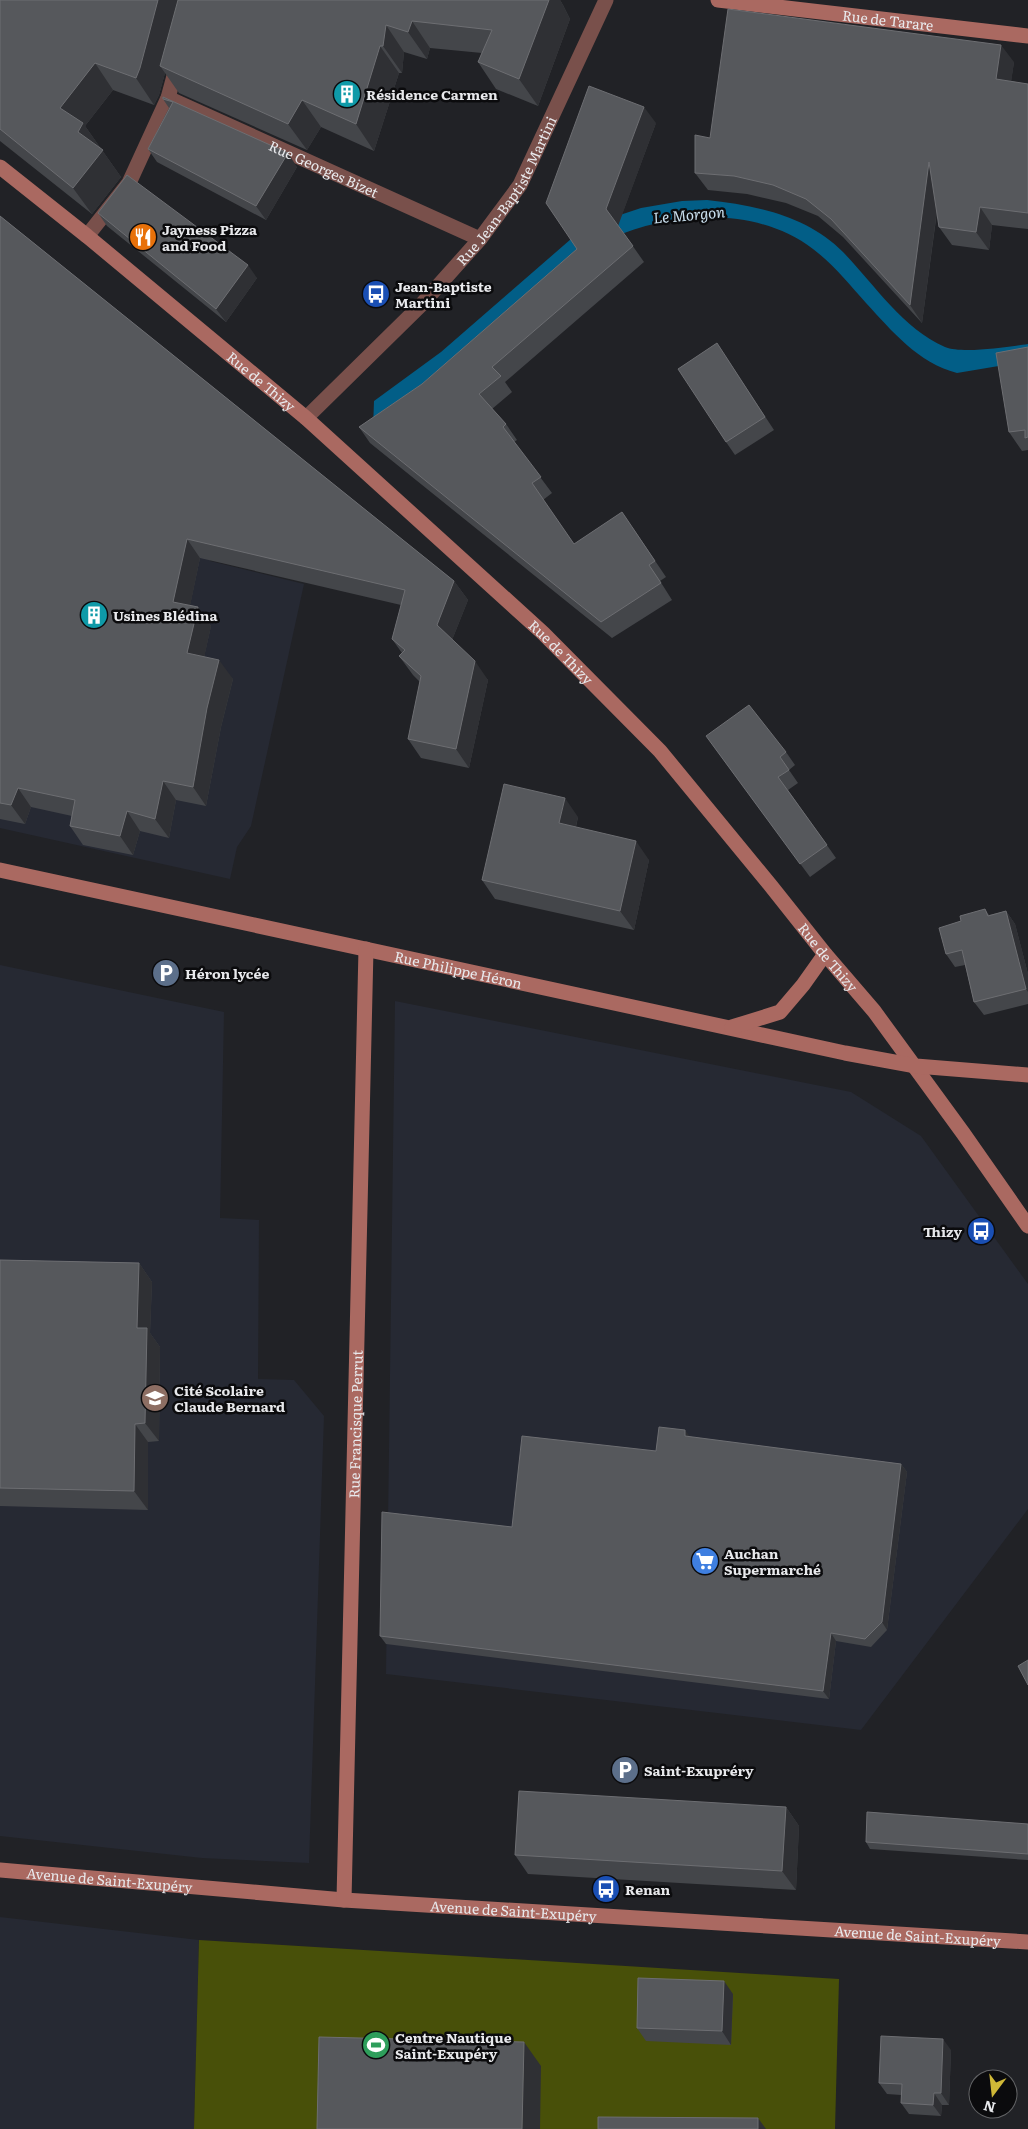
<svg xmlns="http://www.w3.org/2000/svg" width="1028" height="2129" font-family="Literata,serif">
<rect width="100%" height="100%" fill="#212226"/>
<!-- built -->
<path fill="#262933" d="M0 223 290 455 210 561 304 584 251 826 237 847 230 879 0 828Z
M0 965 224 1012 220 1218 259 1220 258 1379 294 1380 324 1416 309 1863 202 1858 0 1836Z
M395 1001 851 1092 921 1136 1028 1284V1509L861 1730 386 1674Z
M0 1917 199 1940 194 2129H0Z"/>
<!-- green -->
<path fill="#485009" d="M199 1940 839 1979 835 2129H194Z"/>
<!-- water -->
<path fill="#025e87" d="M707 200C755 205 808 216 843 252 875 285 902 328 945 347 962 354 1009 347 1028 344V361L957 373C918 363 892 331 866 303 849 284 833 264 813 249 757 206 672 211 610 239L373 429 374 401 441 352 571 239 617 216 641 208 682 201Z"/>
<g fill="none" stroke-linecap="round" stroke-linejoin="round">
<!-- street -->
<g stroke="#79504b" stroke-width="15">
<path id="s1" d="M168 98 480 239"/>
<path d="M87 236 129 183 168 98 177 65"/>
<path id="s2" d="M306 418 422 304 480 239 520 185 606 0"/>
</g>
<!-- secondary -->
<g stroke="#aa6961" stroke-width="15">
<path id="s3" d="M718 0 1028 36"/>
<path id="s4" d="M0 167 87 236 306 418 543 633 660 751 771 886 825 954 874 1011 963 1133 1028 1226"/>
<path id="s5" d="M0 870 845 1053 916 1066 1028 1075"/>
<path d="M732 1027 780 1012 803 985 825 954"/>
<path id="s6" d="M0 1870 344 1900 1028 1942"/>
<path id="s7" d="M344 1900 366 949"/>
</g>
</g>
<!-- wall -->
<path fill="#44464a" d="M0 0H560L563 5 570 19 538 106 496 89 478 62 482 53 430 48 427 59 404 52 402 73H399L374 151 321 127 307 150 179 93 165 73 159 95 154 105 113 90 85 126 121 177 92 214 0 141Z
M1014 62 1011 81 1028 84V229L992 225 989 250 952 245 939 227 937 212 922 323 843 237 818 216 786 203 747 194 708 190 695 173 710 138Z
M163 97 297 167 266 220 157 162 148 149 169 108 163 99Z
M656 123 618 225 644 262 505 382 512 392 492 409 506 424 517 440 514 442 552 493 543 500 574 544 633 528 666 577 660 581 672 600 612 638 370 443 359 427 422 384 577 249Z
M98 213 257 278 226 322 107 226Z
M0 216 454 581 468 600 452 640 488 680 469 768 421 758 408 739 420 682 413 675 399 656 402 653 392 639 401 605 200 558 190 605 198 607 211 626 204 657 233 679 221 727 206 806 176 800 169 838 140 831 133 855 83 845 70 826 72 816 31 807 25 824 0 819Z
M1028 347V450L1022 451 1009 432Z
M726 357 774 430 735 455 726 442Z
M706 736 786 752 795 765 789 770 798 783 788 790 836 858 810 877Z
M578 817 576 827 649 860 634 930 495 899 482 880Z
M985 909 989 915 1006 911 1015 924 1028 974V1004L984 1015 974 1002 965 965 955 967 946 954 961 921Z
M0 1260 139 1263 152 1282 150 1333 160 1347 159 1441 148 1442V1510L0 1506Z
M690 1437 901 1464 907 1472 887 1630 871 1647 836 1641 829 1699 386 1644 380 1636 512 1527 656 1451Z
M786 1807 799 1826 796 1890 528 1874 515 1855Z
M1028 1824V1860L870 1849 866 1842Z
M733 1994 731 2045 646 2041 637 2028Z
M951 2050 949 2105H942L941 2116 909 2114 901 2103V2095L887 2094 879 2083Z"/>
<!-- shaded-wall -->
<path fill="#2f3034" d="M158 0H184L160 66 165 73 159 95 154 105 136 78Z
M549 0H560L563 5 570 19 538 106 519 79Z
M412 21 430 48 427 59 408 32Z
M386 25 404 52 402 73 383 46Z
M1001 45 1014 62 1009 97 996 79Z
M380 46 399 73 374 151 356 124Z
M95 63 113 90 85 126 121 177 92 214 73 188 60 108Z
M302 100 321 127 307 150 288 124Z
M644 107 656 123 618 226 606 209Z
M288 153 297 167 266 220 256 206Z
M929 162 941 180 922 323 910 305Z
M980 207 992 225 989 250 976 232Z
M248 265 257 278 226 322 216 309Z
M187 539 200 558 187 621 173 602Z
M454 581 468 600 450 645 437 625Z
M198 607 211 626 201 672 187 653Z
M219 660 233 679 221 727 206 806 193 787 207 708Z
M475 661 488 680 469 768 456 749Z
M163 781 176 800 169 838 155 819Z
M18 788 31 807 25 824 11 805Z
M565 798 578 817 572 842 559 823Z
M127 811 140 831 133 855 120 836Z
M636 841 649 860 634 930 620 911Z
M1006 911 1015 924 1028 974V992L1026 989Z
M139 1263 152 1282 150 1333 160 1347 159 1441 145 1423 137 1328Z
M135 1424 148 1442V1510L134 1491Z
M685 1430 691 1438 685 1436Z
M901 1464 907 1472 887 1630 882 1622Z
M831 1633 836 1641 829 1699 823 1691Z
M786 1807 799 1826 796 1890 782 1871Z
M724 1981 733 1994 731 2045 722 2031Z
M943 2039 951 2050 949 2105 941 2093Z
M524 2042 541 2066 540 2129H522Z
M934 2093 942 2105 941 2116 933 2105Z
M758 2118 766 2129H758Z"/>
<!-- building -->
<path fill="#56585c" stroke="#6d6e72" d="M0 0H158L140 68 136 78 95 63 60 108 83 123 78 132 103 150 73 188 0 129Z
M178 0H549L519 79 478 62 492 30 412 21 408 32 386 25 383 46H380L356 124 302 100 288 124 160 66Z
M728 9 1001 45 996 79 1028 84V213L980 207 976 232 939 227 929 162 910 305 831 219 806 199 773 185 734 176 695 173V135L710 138Z
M589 86 644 107 606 209 633 246 492 367 501 376 479 394 506 424 503 427 541 477 532 483 574 544 622 512 655 561 649 565 661 583 601 622 359 427 422 384 577 249 546 203Z
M163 97 288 153 256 206 148 149 173 102 163 99Z
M127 175 248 265 216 309 98 213Z
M0 216 454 581 437 625 475 661 456 749 408 739 421 676 399 656 405 650 392 639 405 590 187 539 173 602 198 607 187 653 219 660 207 708 193 787 163 781 155 819 127 811 120 836 70 826 75 800 18 788 11 805 0 803Z
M717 343 765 417 726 442 678 369Z
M1028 347V437L1025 438V430L1009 432 996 353Z
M749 705 786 752 780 757 789 770 778 777 827 845 800 864 706 736Z
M504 784 565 798 559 823 636 841 620 911 482 880Z
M985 909 988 916 1006 911 1026 989 974 1002 962 950 946 954 939 928 961 921 960 916Z
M0 1260 139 1263 137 1328H147L145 1423 135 1424 134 1491 0 1488Z
M659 1427 685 1430V1436L901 1464 882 1622 865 1639 831 1633 823 1691 380 1636 382 1512 512 1527 522 1436 656 1451Z
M1028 1660V1685L1018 1666Z
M519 1791 786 1807 782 1871 515 1855Z
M867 1812 1028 1824V1854L866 1842Z
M638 1978 724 1981 722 2031 637 2028Z
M881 2036 943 2039 941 2093H934L933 2105 901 2103 902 2084 879 2083Z
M319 2037 524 2042 522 2129H317Z
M598 2117 758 2118V2129H598Z"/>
<!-- icons -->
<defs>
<g id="building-disc" transform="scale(1.4375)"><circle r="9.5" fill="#0f9aa8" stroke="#0b0b0d"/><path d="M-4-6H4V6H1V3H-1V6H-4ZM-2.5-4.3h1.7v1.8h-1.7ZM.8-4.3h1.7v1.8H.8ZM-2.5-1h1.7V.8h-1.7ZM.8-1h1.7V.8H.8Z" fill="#fff"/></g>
<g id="restaurant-disc" transform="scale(1.4375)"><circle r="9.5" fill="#e8710a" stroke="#0b0b0d"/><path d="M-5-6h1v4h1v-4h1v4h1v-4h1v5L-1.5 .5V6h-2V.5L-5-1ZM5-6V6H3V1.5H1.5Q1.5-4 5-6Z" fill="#fff"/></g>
<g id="bus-disc" transform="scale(1.4375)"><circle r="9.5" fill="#1a4fb4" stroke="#0b0b0d"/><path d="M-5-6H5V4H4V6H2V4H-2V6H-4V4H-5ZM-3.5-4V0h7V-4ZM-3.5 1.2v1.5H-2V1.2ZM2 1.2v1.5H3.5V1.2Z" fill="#fff"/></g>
<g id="parking-disc" transform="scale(1.4375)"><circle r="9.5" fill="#5c6f8a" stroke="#0b0b0d"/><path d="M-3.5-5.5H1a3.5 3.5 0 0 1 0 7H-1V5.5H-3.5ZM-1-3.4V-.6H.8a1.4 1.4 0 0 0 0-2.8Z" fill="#fff"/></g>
<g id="school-disc" transform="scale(1.4375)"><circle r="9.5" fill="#8d6e63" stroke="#0b0b0d"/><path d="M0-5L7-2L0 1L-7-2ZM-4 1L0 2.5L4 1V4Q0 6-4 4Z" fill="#fff"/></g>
<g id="supermarket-disc" transform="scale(1.4375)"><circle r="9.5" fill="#3f7fe0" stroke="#0b0b0d"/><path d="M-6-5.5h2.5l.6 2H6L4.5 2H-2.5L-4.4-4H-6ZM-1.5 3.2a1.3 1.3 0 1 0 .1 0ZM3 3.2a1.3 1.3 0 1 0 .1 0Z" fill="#fff"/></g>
<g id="stadium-disc" transform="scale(1.4375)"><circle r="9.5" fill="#2e9e5b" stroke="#0b0b0d"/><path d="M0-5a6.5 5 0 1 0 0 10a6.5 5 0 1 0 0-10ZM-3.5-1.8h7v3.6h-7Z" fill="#fff"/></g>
</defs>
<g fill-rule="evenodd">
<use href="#building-disc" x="347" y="94"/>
<use href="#restaurant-disc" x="143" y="237"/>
<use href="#bus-disc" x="376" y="294"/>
<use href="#building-disc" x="94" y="615"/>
<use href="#parking-disc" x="166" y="973"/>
<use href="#bus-disc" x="981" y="1231"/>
<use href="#school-disc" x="155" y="1398"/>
<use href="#supermarket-disc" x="705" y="1561"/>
<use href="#parking-disc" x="625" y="1770"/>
<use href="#bus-disc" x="606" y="1889"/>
<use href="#stadium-disc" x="376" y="2045"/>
</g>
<g text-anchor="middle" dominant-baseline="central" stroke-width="5" stroke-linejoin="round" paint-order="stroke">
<!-- street labels -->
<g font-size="14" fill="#e8e9ec" stroke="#0b0b0d">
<text stroke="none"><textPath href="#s3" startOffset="171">Rue de Tarare</textPath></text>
<text stroke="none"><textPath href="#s1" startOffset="171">Rue Georges Bizet</textPath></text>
<text stroke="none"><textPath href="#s2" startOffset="305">Rue Jean-Baptiste Martini</textPath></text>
<text stroke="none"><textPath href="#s4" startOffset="338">Rue de Thizy</textPath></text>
<text stroke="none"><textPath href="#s4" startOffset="742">Rue de Thizy</textPath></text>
<text stroke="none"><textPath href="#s4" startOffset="1148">Rue de Thizy</textPath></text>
<text stroke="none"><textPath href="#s5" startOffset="469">Rue Philippe Héron</textPath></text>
<text stroke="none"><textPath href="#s7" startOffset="476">Rue Francisque Perrut</textPath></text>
<text stroke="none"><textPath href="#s6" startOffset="110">Avenue de Saint-Exupéry</textPath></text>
<text stroke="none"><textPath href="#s6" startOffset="515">Avenue de Saint-Exupéry</textPath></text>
<text stroke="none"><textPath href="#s6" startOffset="920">Avenue de Saint-Exupéry</textPath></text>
</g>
<!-- poi labels -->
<g font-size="14" font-weight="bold" fill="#e8e9ec" stroke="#0b0b0d" text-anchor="start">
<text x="366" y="94">Résidence Carmen</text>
<text x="162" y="229">Jayness Pizza<tspan x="162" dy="16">and Food</tspan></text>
<text x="395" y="286">Jean-Baptiste<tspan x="395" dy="16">Martini</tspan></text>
<text x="113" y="615">Usines Blédina</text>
<text x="185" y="973">Héron lycée</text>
<text x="962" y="1231" text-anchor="end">Thizy</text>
<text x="174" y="1390">Cité Scolaire<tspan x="174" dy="16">Claude Bernard</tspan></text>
<text x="724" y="1553">Auchan<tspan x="724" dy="16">Supermarché</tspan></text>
<text x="644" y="1770">Saint-Exupréry</text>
<text x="625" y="1889">Renan</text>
<text x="395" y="2037">Centre Nautique<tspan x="395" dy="16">Saint-Exupéry</tspan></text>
</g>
<!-- water labels -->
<g font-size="15" font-style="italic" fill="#cae0ef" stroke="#0b0b0d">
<text transform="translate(689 214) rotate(-5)">Le Morgon</text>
</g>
</g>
<!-- north arrow -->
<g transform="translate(993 2094) rotate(195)"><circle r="24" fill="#0b0b0d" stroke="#636466"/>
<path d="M0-4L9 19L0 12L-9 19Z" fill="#cfb837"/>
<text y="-8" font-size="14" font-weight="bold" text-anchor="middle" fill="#e8e9ec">N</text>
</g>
</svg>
